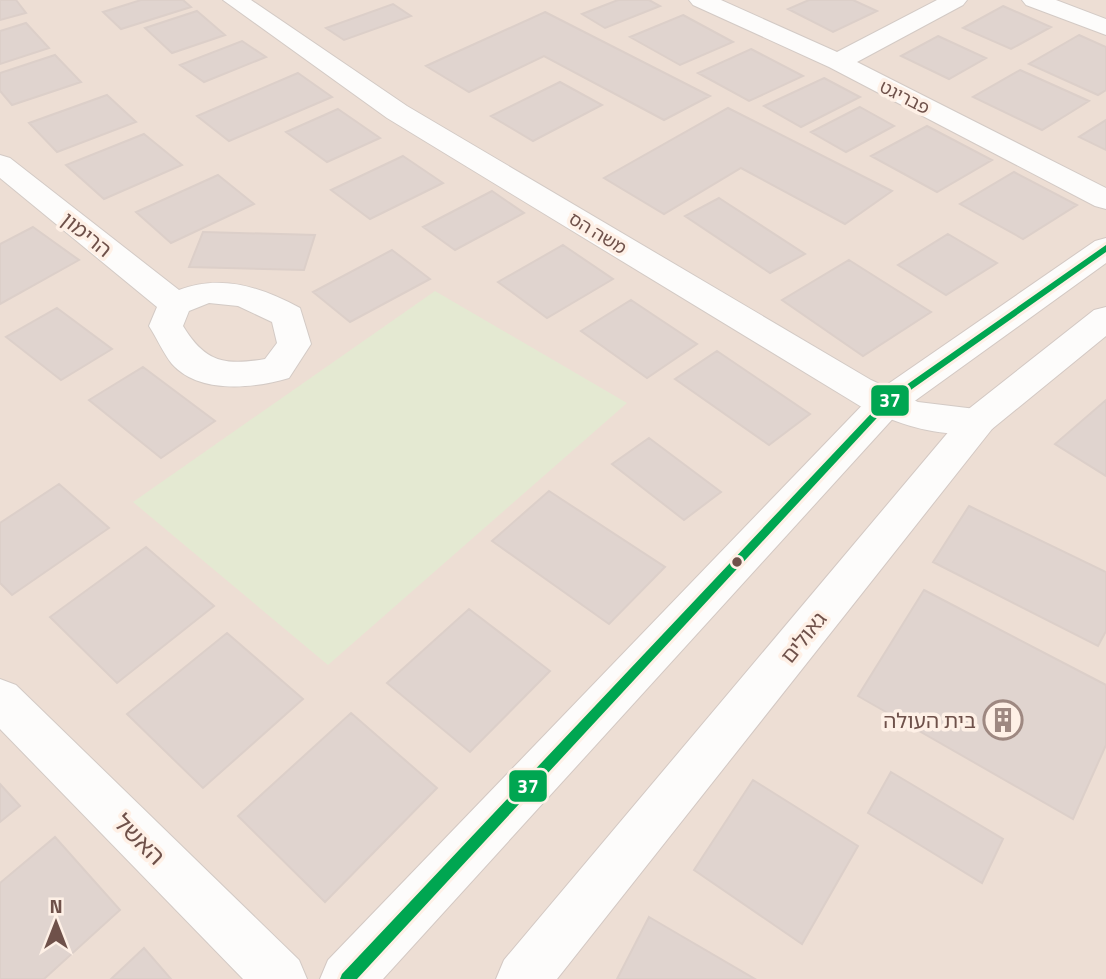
<svg xmlns="http://www.w3.org/2000/svg" width="1106" height="979" font-family="'Titillium Web','Noto Sans Hebrew',sans-serif">
<rect width="100%" height="100%" fill="#f4ede6"/>
<!-- residential -->
<path fill="#edded4" d="M0 0H1106V979H0Z"/>
<!-- green -->
<path fill="#e4e9d2" d="M435 291 627 403 328 665 133 502Z"/>
<!-- building -->
<path fill="#e0d4cf" stroke="#dccfc9" stroke-width="2" d="M0 0H16L26 13 0 20Z
M141 0H183L191 7 121 29 103 12Z
M618 0H649L660 6 605 28 582 14Z
M809 0H853L877 11 833 32 788 9Z
M393 4 411 16 344 40 326 28Z
M1003 6 1051 27 1011 49 963 28Z
M197 11 225 35 172 53 145 28Z
M545 12 710 96 664 120 544 56 469 92 426 66Z
M683 15 733 42 680 65 630 37Z
M26 23 49 48 0 64V31Z
M1079 35 1106 47V90L1098 95 1029 64Z
M938 36 986 58 949 79 901 56Z
M242 41 266 57 204 82 180 65Z
M751 49 803 76 749 101 698 73Z
M55 55 81 82 12 105 0 91V73Z
M1020 70 1089 101 1042 130 973 97Z
M298 73 332 97 229 141 197 116Z
M824 78 860 97 801 127 764 106Z
M560 82 602 105 533 141 491 116Z
M107 95 136 122 57 152 29 123Z
M860 107 894 126 846 152 811 132Z
M728 108 892 191 845 224 741 168 664 214 604 178Z
M338 109 380 138 327 162 286 132Z
M1106 120V150L1079 137Z
M927 126 992 160 937 192 871 156Z
M144 134 182 165 104 199 66 165Z
M403 156 443 183 370 219 331 190Z
M1014 172 1077 205 1023 239 960 204Z
M218 175 254 204 171 243 136 212Z
M492 191 524 213 455 250 423 227Z
M719 198 805 254 770 273 685 216Z
M33 227 79 260 0 304V244Z
M203 232 315 235 304 270 189 267Z
M948 234 997 263 946 295 898 265Z
M563 245 613 279 547 318 498 282Z
M392 250 430 279 350 322 313 292Z
M849 260 931 312 863 356 782 300Z
M631 300 697 344 647 378 581 331Z
M57 308 112 349 61 380 6 337Z
M717 351 810 414 769 445 675 379Z
M143 367 215 421 161 458 89 400Z
M1106 400V476L1055 444Z
M649 438 721 492 684 520 612 464Z
M59 484 109 528 12 595 0 583V523Z
M549 491 665 567 609 624 492 541Z
M969 506 1106 572V631L1098 646 933 562Z
M146 547 214 606 117 683 50 617Z
M924 590 1106 685V745L1073 819 858 696Z
M469 609 550 671 470 752 387 683Z
M227 633 303 699 203 788 127 714Z
M351 713 437 788 325 902 238 816Z
M891 772 1003 839 982 883 868 813Z
M753 780 858 846 802 944 694 870Z
M0 784 20 806 0 822Z
M55 837 120 910 44 979H0V883Z
M649 917 755 979H617Z
M144 948 171 979H111Z"/>
<g fill="none" stroke-linecap="round" stroke-linejoin="round">
<!-- street casing -->
<g stroke="#d3cac5" stroke-width="2">
<path id="street" d="M223 0H251L407 106 871 380 918 402 992 411 997 420 992 429C948 442 900 425 860 406L387 118Z
M689 0H721L837 52 937 0H967L963 5 857 62 1106 188V209L1095 206 829 67 693 5Z
M1022 0H1056L1106 19V35L1026 5Z
M0 155 10 158 179 290C221 274 261 287 300 308L311 344 289 378C255 388 200 395 172 364 163 353 157 338 149 326L157 307 0 178ZM209 303 238 306 272 322 277 343 265 359C224 366 205 362 183 326L189 311Z
M0 679 16 685 299 960 307 979H243L0 729Z"/>
</g>
<!-- secondary casing -->
<g stroke="#d3c8c3" stroke-width="2">
<path id="secondary" d="M1106 238V263L898 413 383 979H320L328 960 872 395 1095 241Z
M1106 307V336L992 429 557 979H496L504 960 966 411 1094 310Z"/>
</g>
<!-- street -->
<use href="#street" fill="#fdfcfb" fill-rule="evenodd"/>
<!-- secondary -->
<use href="#secondary" fill="#fdfcfb" fill-rule="evenodd"/>
<!-- bus-1 casing -->
<g stroke="#fef0e6" stroke-width="6">
<path id="bus-1" d="M1106 245V252L888 406 357 979H340L342 974 882 402Z"/>
</g>
<!-- bus-1 -->
<use href="#bus-1" fill="#00a651" fill-rule="evenodd"/>
</g>
<!-- icons -->
<defs>
<g id="building-ring" transform="scale(2.0125)"><circle r="9.5" fill="#fef0e6" stroke="#9e8881" stroke-width="1.5"/><path d="M-4-6H4V6H1V3H-1V6H-4ZM-2.5-4.3h1.7v1.8h-1.7ZM.8-4.3h1.7v1.8H.8ZM-2.5-1h1.7V.8h-1.7ZM.8-1h1.7V.8H.8Z" fill="#9e8881"/></g>
</defs>
<g fill-rule="evenodd">
<use href="#building-ring" x="1003" y="720"/>
</g>
<!-- markers -->
<circle fill="#6f514a" stroke="#fef0e6" stroke-width="2.5" cx="737" cy="562" r="6"/>
<g text-anchor="middle" dominant-baseline="central" stroke-width="7" stroke-linejoin="round" paint-order="stroke">
<!-- far-street labels -->
<g font-size="18" fill="#6f514a" stroke="#fef0e6">
<text transform="translate(905 97) rotate(27)">פבריגט</text>
<text transform="translate(598 233) rotate(31)">משה הס</text>
</g>
<!-- street labels -->
<g font-size="21" fill="#6f514a" stroke="#fef0e6">
<text transform="translate(87 234) rotate(39)">הרימון</text>
<text transform="translate(803 637) rotate(-51)">גאולים</text>
</g>
<!-- poi labels -->
<g font-size="21" fill="#6f514a" stroke="#fef0e6" text-anchor="end">
<text x="976" y="720">בית העולה</text>
</g>
<!-- near-street labels -->
<g font-size="24" fill="#6f514a" stroke="#fef0e6">
<text transform="translate(140 839) rotate(45)">האשל</text>
</g>
</g>
<g stroke="#fef0e6" stroke-width="2.5">
<rect x="870" y="384" width="40" height="33" rx="7" fill="#00a651"/>
<rect x="508" y="769" width="40" height="34" rx="7" fill="#00a651"/>
</g>
<g font-size="19" text-anchor="middle" font-weight="bold" fill="#fff">
<text x="890" y="407">37</text>
<text x="528" y="793">37</text>
</g>
<!-- north arrow -->
<g transform="translate(56 923)" stroke="#fef0e6" stroke-width="5" paint-order="stroke">
<path d="M0-5L12 26L0 18L-12 26Z" fill="#6f514a"/>
<text y="-10" font-size="19" font-weight="bold" text-anchor="middle" fill="#6f514a">N</text>
</g>
</svg>
